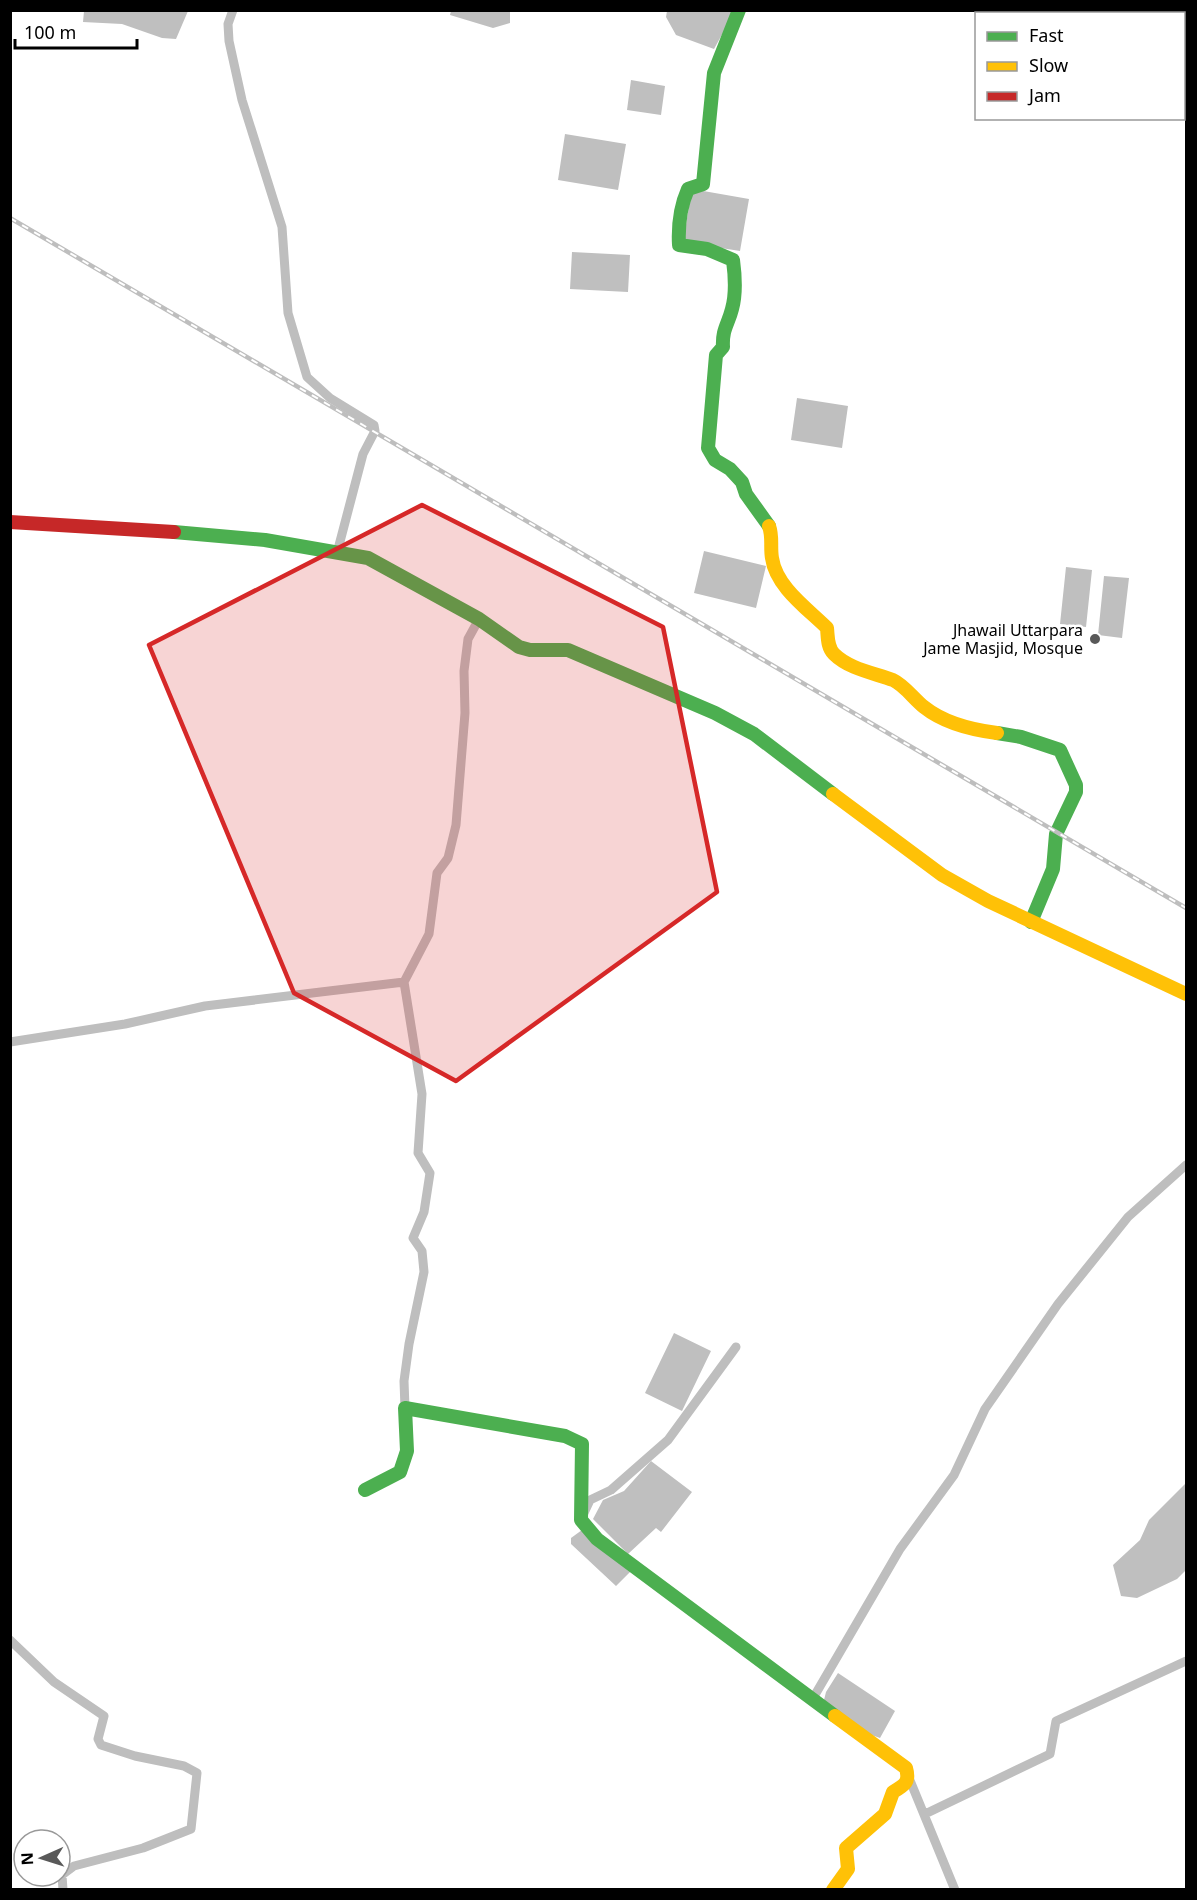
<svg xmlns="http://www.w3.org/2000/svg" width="1197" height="1900" font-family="'Noto Sans',sans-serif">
<rect width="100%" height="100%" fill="#fff"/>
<!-- water -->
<path fill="#bfbfbf" d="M84 11 85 10 188 11 176 39 162 38 122 24 83 22Z
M451 11H510V23L493 28 450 15Z
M667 11H735L714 49 676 35 666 17Z
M631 80 665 86 661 115 627 110Z
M565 134 626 144 618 190 558 180Z
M692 189 749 199 740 251 683 242Z
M572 252 630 255 628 292 570 289Z
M797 398 848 406 842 448 791 440Z
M704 551 766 566 756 608 694 593Z
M1066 567 1092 570 1086 627 1060 624Z
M1104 576 1129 578 1122 638 1098 635Z
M674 1333 711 1351 682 1411 645 1393Z
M651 1461 692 1492 661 1532 656 1528 628 1554 593 1519 603 1500 624 1491Z
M1186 1483V1570L1177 1579 1137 1598 1121 1596 1113 1565 1140 1540 1149 1520Z
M582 1530 631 1571 616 1586 571 1544V1538Z
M838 1673 895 1711 880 1738 863 1732 823 1704 826 1692Z"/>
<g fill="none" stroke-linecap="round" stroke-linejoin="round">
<!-- street -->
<path stroke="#bebebe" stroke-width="9" d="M233 10 228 24 229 41 242 100 282 227 288 313 307 377 330 398 374 425 375 431 363 454 337 553
M10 1042 125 1024 205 1006 404 982
M405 1408 404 1381 409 1344 424 1272 422 1251 413 1238 424 1212 430 1173 418 1153 422 1094 404 982 429 934 437 873 448 858 456 825 465 713 464 671 468 639 479 619
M583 1515 590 1500 611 1490 668 1440 736 1347
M10 1640 54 1682 104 1716 98 1739 101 1745 135 1756 184 1766 197 1773 191 1829 143 1848 74 1866 62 1875 63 1890
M812 1700 900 1549 954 1475 985 1409 1058 1304 1128 1217 1186 1165
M909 1778 955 1890
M925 1814 1050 1754 1056 1721 1186 1661"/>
<!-- fast -->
<path stroke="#4caf50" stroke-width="14" d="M739 10 714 73 703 184 688 189C680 207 678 226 679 245L707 249 733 260C735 275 736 295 732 309 728 325 722 329 723 347L716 355 708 448 715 460 730 469 742 482 746 494 769 526
M174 532 265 540 368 558 479 619 519 647 530 650H568L715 713 754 734 833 794
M997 733 1021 737 1060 750 1076 785V792L1056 834 1053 869 1031 922
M365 1490 400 1472 407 1451 405 1408 565 1436 582 1444 581 1520 597 1539 835 1716"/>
<!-- slow -->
<path stroke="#ffc107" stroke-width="14" d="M769 526C773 537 770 547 772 558 776 587 808 609 827 628 828 637 827 647 834 654 849 669 874 673 893 680 904 685 914 699 924 707 944 723 973 730 997 733
M833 794 942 875 988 901 1186 994
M833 1890 848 1869 846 1848 885 1814 893 1792C905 1785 910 1782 906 1768L835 1716"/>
<!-- jam -->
<path stroke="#c62828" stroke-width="14" d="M10 522 174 532"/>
<!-- rail casing -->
<g stroke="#bebebe" stroke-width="4.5">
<path id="rail" d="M10 218 1186 908"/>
</g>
<!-- rail -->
<use href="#rail" stroke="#fff" stroke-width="2" stroke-dasharray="7" stroke-linecap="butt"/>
</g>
<!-- marked area -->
<path fill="#d62828" fill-opacity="0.2" stroke="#d62828" stroke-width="4.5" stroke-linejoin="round" d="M422 505 663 627 717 892 456 1081 294 993 149 645Z"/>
<!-- markers -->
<circle fill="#595959" stroke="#fff" stroke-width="2" cx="1095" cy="639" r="6"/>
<g text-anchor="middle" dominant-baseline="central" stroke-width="5" stroke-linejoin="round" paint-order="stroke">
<!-- poi labels -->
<g font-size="16" fill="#000" stroke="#fff" text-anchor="end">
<text x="1083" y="630">Jhawail Uttarpara<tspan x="1083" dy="18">Jame Masjid, Mosque</tspan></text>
</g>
</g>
<!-- border -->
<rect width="1197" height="1900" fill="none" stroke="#000000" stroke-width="24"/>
<!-- legend -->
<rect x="975" y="12" width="210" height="108" fill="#ffffff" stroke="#999999" stroke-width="1.5"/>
<rect x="987" y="32" width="30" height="9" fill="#4caf50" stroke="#999999" stroke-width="1.5"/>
<text x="1029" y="42" font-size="18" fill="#000000">Fast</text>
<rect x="987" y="62" width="30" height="9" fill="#ffc107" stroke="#999999" stroke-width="1.5"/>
<text x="1029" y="72" font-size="18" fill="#000000">Slow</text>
<rect x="987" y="92" width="30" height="9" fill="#c62828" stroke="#999999" stroke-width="1.5"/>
<text x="1029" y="102" font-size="18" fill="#000000">Jam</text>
<!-- north arrow -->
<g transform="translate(42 1858) rotate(267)"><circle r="28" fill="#ffffff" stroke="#999999" stroke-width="1.5"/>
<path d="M0-4.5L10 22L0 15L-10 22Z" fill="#595959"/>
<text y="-9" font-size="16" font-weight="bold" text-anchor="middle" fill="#000000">N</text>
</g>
<!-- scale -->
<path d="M15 39v9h122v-9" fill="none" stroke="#000000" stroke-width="3"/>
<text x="24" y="39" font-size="18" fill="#000000" stroke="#ffffff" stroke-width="4.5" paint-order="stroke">100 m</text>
</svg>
